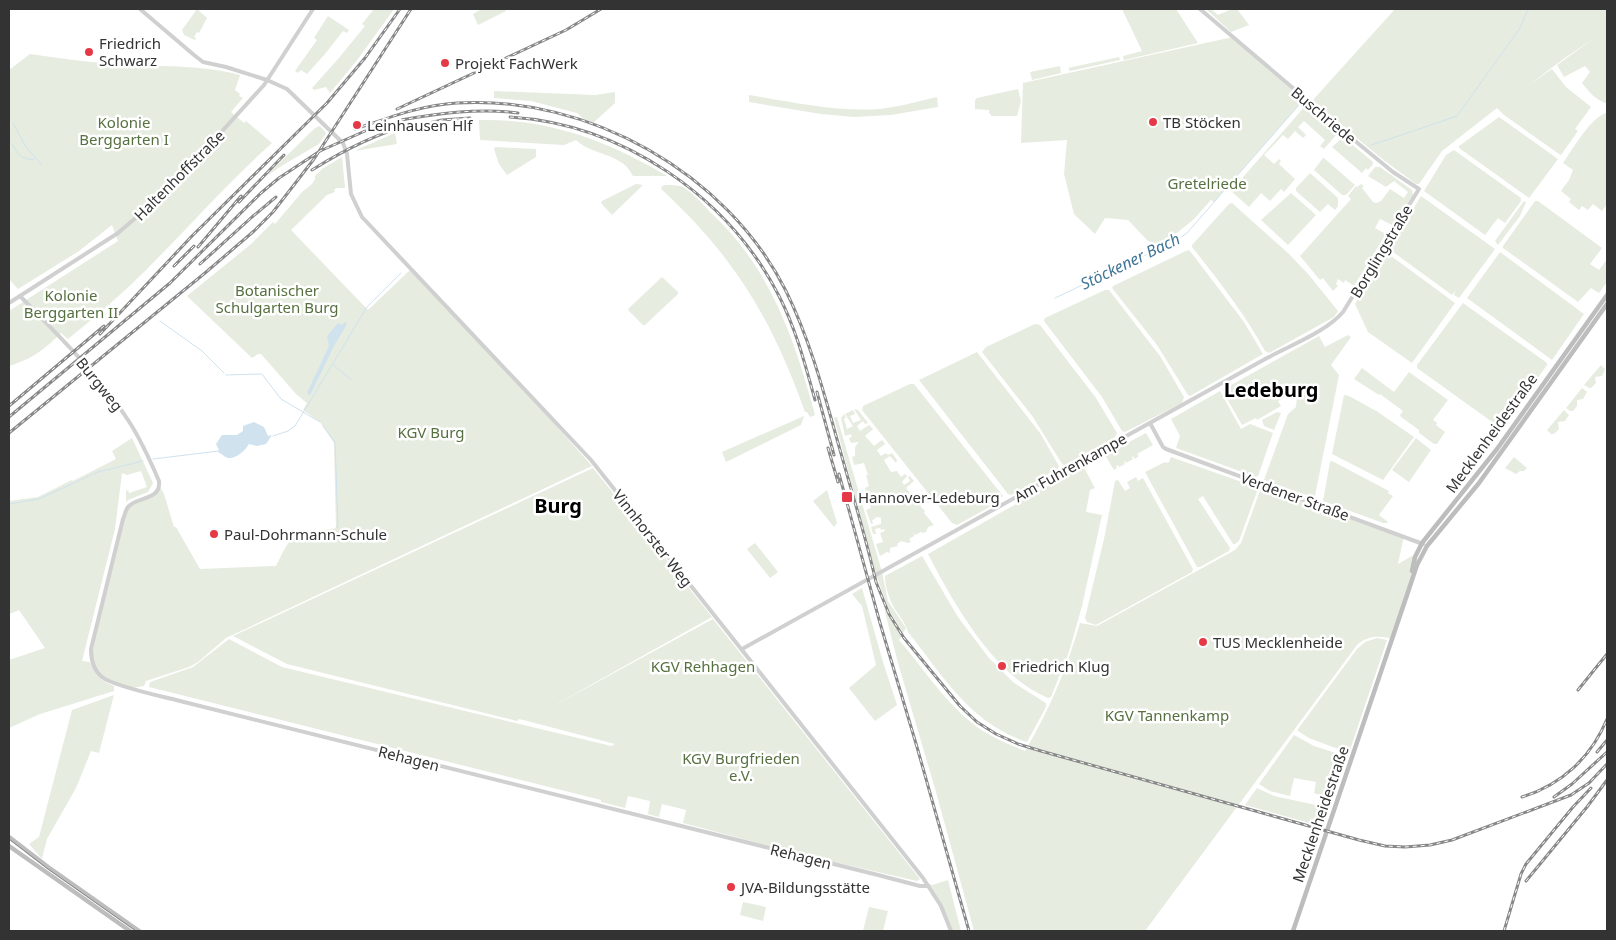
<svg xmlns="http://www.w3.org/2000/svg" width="1616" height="940" font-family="'Noto Sans',sans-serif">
<rect width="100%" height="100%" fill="#fff"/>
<!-- green -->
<path fill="#e6ecdf" d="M197 9 207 18 199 33 197 32 194 37 196 38 195 40 184 35 182 30Z
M374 9H394L358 59 330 93 326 87 314 90 312 88 338 59 365 26 362 24Z
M482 9H504L506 11 478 25 473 14Z
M1122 9H1176L1198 43 1124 60 1123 56 1142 51Z
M1206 9H1211L1218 15 1232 9H1237L1249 25 1231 32Z
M1395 9H1607V104C1595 99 1590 93 1582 83L1590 72 1585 66 1564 77 1557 65 1597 36 1562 60 1529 85 1552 69 1566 87 1591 107 1575 129 1578 131 1561 155 1559 154 1504 115 1497 108 1442 151 1419 184H1416L1381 158 1312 101Z
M328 16 349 30 347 33 343 31 325 54 307 74 301 70 298 73 295 71 317 40 314 38Z
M1233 37 1304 99 1214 202 1211 200 1194 219 1161 246 1148 241 1128 220 1105 218 1095 234 1074 214 1064 174 1067 140 1021 143 1023 83Z
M30 54C58 58 86 62 114 64 157 67 199 64 240 75L235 90 240 94 239 96 243 98 231 112 244 123 246 121 272 143C227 183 188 228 145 271 121 295 95 317 68 339L61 333C44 350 32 359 9 366V311L118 241 112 225 79 251 18 289 9 279V70Z
M1119 57 1120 60 1070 71 1068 68Z
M1060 66 1061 73 1032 80 1030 72Z
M1018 89 1021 101 1017 116H992L989 113V110L975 109V100L977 98Z
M494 91 595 95 615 92V103L593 123 585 120 577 113 531 101 494 98Z
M749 95C793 102 836 112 880 109 898 107 920 101 937 97L938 107 891 115 854 117 821 114 749 102Z
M1307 104 1337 131V134L1324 149 1320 146 1325 140 1304 121 1298 127 1306 135 1303 138 1295 131 1288 139 1283 135 1264 155 1274 164 1279 159 1281 161 1279 164 1295 179 1284 192 1281 189 1270 201 1261 193 1249 207 1231 191Z
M1607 113V204L1602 211 1593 204 1588 210 1582 206 1579 210 1569 202 1571 199 1561 191 1569 180 1573 170 1563 163C1573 149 1592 115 1607 113Z
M1499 117 1558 159 1529 198 1459 148V146Z
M479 120C547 118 609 141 667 176H633C631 173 629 169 626 166 612 153 589 153 576 140L564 145 480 140Z
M320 126 326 133 319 144 283 165 265 177 315 128Z
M395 133 397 144 354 151Z
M1343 137 1373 162V164L1368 170 1366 168 1362 173 1332 147Z
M495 147 536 149V157L507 175 499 164 494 149Z
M1454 150 1521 198V201L1505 223 1498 218 1485 235 1424 191 1446 155Z
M342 157 345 188H336L334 190 335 192 327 195 291 230 368 310 411 269 503 366 592 466 226 638 198 662 189 667 146 681 144 686 132 688 121 685 98 674 91 657 123 519 129 507 152 496 159 485 164 494 174 527H176L200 569 276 566C281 557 285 545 293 538 300 532 326 530 336 528L334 443 320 422 303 410 307 403 296 394 261 354H258L252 358 187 296 251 244 273 222 275 224 302 192 312 184 315 179V176L322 169Z
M1323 158H1324L1355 185 1346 195H1342L1314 170Z
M1375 167H1380L1412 190 1413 195 1394 226 1380 219 1375 228 1386 234 1354 286 1345 280 1344 283 1338 279 1336 284 1338 286 1333 291 1323 278 1320 280 1300 256 1351 199 1348 196 1356 186 1357 187 1361 184 1364 186 1362 188 1373 202 1376 203 1381 201 1390 189 1404 198 1408 192 1394 181 1386 187 1368 176Z
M1310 173 1338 198V206L1335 210 1328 204 1320 212 1296 191V188Z
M636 184 643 185 612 215 601 203 602 201Z
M665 185C670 185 676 185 680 186 688 188 703 204 709 211 770 267 794 337 815 415L810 417 807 412H805C772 319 734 256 661 189L662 186Z
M1291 193 1316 215 1288 245 1261 220Z
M1421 196 1495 249 1459 298 1454 295 1456 290 1452 295 1389 249Z
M1524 201 1526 202 1520 216 1498 245 1495 241Z
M1535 201H1538L1602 248 1590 264 1599 270 1607 259V282L1599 293 1591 288 1578 302 1503 248V246Z
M1232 203 1288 253 1309 275 1338 311 1334 317 1269 353 1265 351C1245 314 1219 281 1192 247V245L1229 204Z
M1188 250 1190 251 1244 322 1263 354 1190 396 1188 395 1157 345 1112 288 1113 286Z
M1500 252 1584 314 1552 360 1467 298Z
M1387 253 1455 303 1412 363 1368 332 1355 304Z
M662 277 678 292V294L645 325H643L628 310 629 308Z
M1105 290H1109L1160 356 1184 397 1182 403 1125 432 1122 431 1102 397 1044 321 1045 318Z
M1463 303 1547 363V365L1502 429 1417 368V365Z
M1035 324 1040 325 1096 398 1117 433 1115 437 1065 465 1062 464 1033 417 982 352 986 347Z
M1348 335 1351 337 1331 365 1339 375 1315 496 1312 497 1264 480 1288 414 1296 407 1297 396 1291 394 1278 401 1281 406 1257 420 1256 418 1242 425 1222 390 1319 336 1325 347Z
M977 352 1040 433 1059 466 1057 470 1011 495 1008 494 919 380Z
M1601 365 1605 369 1602 376 1595 377 1596 383 1591 388H1589L1584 385Z
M1362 368 1394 392 1409 372 1448 400 1433 420 1437 423 1436 425 1445 432 1437 444H1434L1419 433V430L1401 417 1400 415 1403 411 1380 394 1379 395 1354 379Z
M910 384H914L1003 496 996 501 997 503 957 525 952 523 862 410 863 406Z
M1582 388 1587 392 1583 399 1577 400V406L1573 411H1570L1566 408Z
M1220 391 1241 429 1250 424 1273 433 1258 476 1256 477 1176 448 1180 436 1171 419Z
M1344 395 1349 396 1378 412 1414 437 1383 480 1332 454Z
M854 409 858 410 868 423 865 424 863 421 857 426 860 431 869 425 873 429 865 436 874 446 882 440 885 444 877 450 881 456 886 453 888 455 892 453 897 460 896 463 890 456 884 460 891 472 897 471 901 477 905 474 907 476 902 482 904 485 910 481 908 477 910 476 914 481 906 488 910 493 908 495 910 498 913 496 919 504 927 497 930 501 928 503 926 501 920 506 925 511 924 513 934 525 928 527 926 532 923 533 921 532 915 535 913 533 914 536 909 539 911 542 908 543 901 541 897 544 898 546 890 548V553L887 552 880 556 876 544 883 542 880 533 885 531 884 529 881 530 880 528 875 529 876 534H873L871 527 881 524V518L878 517 875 518V519L872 520 873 524H871L866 510 871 508 870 505 873 504 870 492H866L865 488 869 486 866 475H868L864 463 854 465 852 457 855 456V447L859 442 851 443 849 438 852 437 851 434 845 436 841 418 844 414 846 418 844 419 847 429 853 426 845 414 853 410 855 414 850 416 853 423 861 420Z
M1564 410 1569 415 1565 421 1558 422 1559 429 1554 434H1551L1547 430Z
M1277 412 1281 413 1274 430 1264 426 1262 420Z
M804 416 801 425 726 462 722 452Z
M837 417 882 572 888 601 906 628 903 633 889 610 876 575 834 418Z
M1146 433 1153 445 1137 454 1139 456 1135 459 1133 456 1129 459 1132 457 1133 459 1126 463 1125 461 1124 462 1125 464 1119 467 1118 465 1116 466 1117 468 1114 470 1105 455Z
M132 438 153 483 148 492 128 500 126 502V491L128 490 129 493 147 487 141 471 127 475 122 473 115 529 82 661 90 662C95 675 101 681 114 686V691L40 714 9 728V660L45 648 19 610 9 614V501L38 497 72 480 73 481 116 459 112 451Z
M1416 438 1431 450 1409 482 1392 470Z
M1171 457 1256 487 1258 489 1239 541 1235 544H1233L1203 496 1198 499 1230 548 1229 551 1200 567H1197L1145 472 1165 462 1166 463 1169 462Z
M1514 457 1527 468 1524 471H1520L1516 474 1505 468Z
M1332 461 1389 491 1388 493 1393 496 1379 515 1388 522 1387 523H1383L1323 501 1330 462Z
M1083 466 1095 488 1090 490 1086 512 1102 515 1082 606 1069 652 1051 697 1048 698C994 676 954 604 928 554Z
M593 468 712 617 546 710 713 619 920 879 917 881 808 856 683 823 686 810 662 804 659 817 648 814 650 801 628 796 625 808 601 802V800L149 687 150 682 193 667 229 639 282 667 599 743 611 746 615 744 531 722 519 719 517 721 287 664 233 636Z
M1136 477 1138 481 1143 478 1193 569 1192 572 1096 625 1087 622 1085 618 1104 539 1115 481 1118 480 1125 491 1130 488 1127 482Z
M1262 485 1404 536 1398 564 1412 556 1415 557 1408 592 1392 639C1379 635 1367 636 1357 645L1145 931H974L936 792 898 663 884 608 902 636 899 640C924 669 946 704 977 727 991 737 1008 744 1025 751 1049 711 1067 668 1080 623L1097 626 1235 550 1241 543Z
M827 490 837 523 834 527 813 501Z
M755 543 778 572 770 578 747 549Z
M922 556 958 617 989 658 1014 683 1046 703V707L1027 742C971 724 943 676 908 632 905 621 897 614 892 604 888 595 885 585 885 576Z
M862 588 883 662 897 705 875 721 849 688 876 665 862 606 852 594Z
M1377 638 1387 640 1349 753 1309 738 1298 731V729L1357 649 1365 642Z
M114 695 99 753 91 751 76 788 47 839 42 859 29 844 39 837 72 710Z
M1294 735 1314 746 1348 757 1331 803 1319 801 1320 795 1314 793 1316 782 1294 778 1290 796 1270 791 1259 784Z
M1257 788 1274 796 1330 808 1324 827 1245 805Z
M948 880 961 931H951L929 886Z
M743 902 766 907 763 921 740 915Z
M869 907 888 911 883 931H863Z"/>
<!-- water -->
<path fill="#cfe2ee" d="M345 322 347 324 334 346 310 395 307 393 329 346 327 336 338 323 342 325Z
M254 422 264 427 268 436 272 435 266 444 257 446 249 444C245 451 236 459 228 458 224 457 221 453 218 452L219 450 216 444 222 435H237L243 431V426Z"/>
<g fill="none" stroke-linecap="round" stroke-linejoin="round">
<!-- stream -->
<path stroke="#cfe2ee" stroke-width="1" d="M13 123 26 147 42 165
M1384 141 1457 116 1520 28 1528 9
M12 144C17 153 22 161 34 159
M1371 145 1383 141
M1055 298 1177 240 1187 233 1299 105
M160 321 202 351 224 373
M333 365 352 380
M226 375 262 374 281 399 320 422
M323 426 335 442 338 527H336
M273 436 288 431 295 426 367 307 401 273
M153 459 219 451
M9 504 39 499 98 472 143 461"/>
<!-- tertiary -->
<path stroke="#d0d0d0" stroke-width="4" d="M140 9 194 55 203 62 226 67 267 80 287 89 343 143 347 154 351 194 362 217 591 460 923 878 941 906 951 931
M20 296C57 334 100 376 128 420 140 438 150 460 159 481 161 501 137 496 128 507 125 511 125 515 123 519L91 649C91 659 93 670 102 677 113 686 160 696 176 700L878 875 920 886H929
M9 303 118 233 166 192 186 171 264 85 313 9
M1150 423 1163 447 1166 449 1423 544
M742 649 1267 358C1291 345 1326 332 1343 312L1419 189 1393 172 1360 145 1200 9"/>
<!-- secondary -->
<path stroke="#bdbdbd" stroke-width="4.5" d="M1412 571 1415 557 1422 543 1497 449 1607 295
M9 837 48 867 139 931
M9 846 130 931
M1293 931 1408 592 1417 565 1427 546 1479 483 1607 304"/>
<!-- tram -->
<path stroke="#888" stroke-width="1" d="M9 839 48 869 136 931"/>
<!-- rail casing -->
<g stroke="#888" stroke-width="3">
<path id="rail" d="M397 109 566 30 601 9
M510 117C622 124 728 196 779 296 796 329 805 364 815 400
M401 120C440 113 479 108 518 113
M408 128 442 120 470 118
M355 129C388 118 421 105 457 103 588 95 727 173 786 291 813 346 827 405 844 464 855 503 867 542 876 582L889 614 904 638 960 706 977 722 996 734 1018 744 1041 751 1359 840 1385 846 1405 847 1430 845 1452 840 1571 795 1589 783 1607 764
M312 170C344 150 377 133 413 124
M239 202 284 155
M198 247 241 196
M200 264 252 217 276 197
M174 266 194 246
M100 334 192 236 327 103 365 58 400 9
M817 392 834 455
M9 406 104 326
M9 417 170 283 261 193 279 178 320 151 365 131
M9 433 205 273 254 231 273 212 314 159 411 9
M828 448 838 482
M839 474 880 623 917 747 969 931
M1578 690 1607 654
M1597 752 1607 740
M1522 797C1561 785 1591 758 1607 719
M1554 797 1572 784 1607 752
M1526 881 1587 807 1607 780
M1504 931 1521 874 1526 864 1573 807 1591 788"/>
</g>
<!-- rail -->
<use href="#rail" stroke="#fff" stroke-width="1" stroke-dasharray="4" stroke-linecap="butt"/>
</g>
<!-- markers -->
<g fill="#e63946" stroke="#fff" stroke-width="2">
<circle cx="89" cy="52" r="5"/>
<circle cx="445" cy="63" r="5"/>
<circle cx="1153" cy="122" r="5"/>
<circle cx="357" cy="125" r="5"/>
<rect x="841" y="491" width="12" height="12" rx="2.5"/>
<circle cx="214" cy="534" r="5"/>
<circle cx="1203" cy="642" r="5"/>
<circle cx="1002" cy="666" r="5"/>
<circle cx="731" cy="887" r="5"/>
</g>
<g text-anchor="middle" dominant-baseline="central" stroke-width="5" stroke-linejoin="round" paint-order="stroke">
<!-- poi labels -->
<g font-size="15" fill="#333" stroke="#fff" text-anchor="start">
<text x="99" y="43">Friedrich<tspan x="99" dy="17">Schwarz</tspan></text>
<text x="455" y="63">Projekt FachWerk</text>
<text x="1163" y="122">TB Stöcken</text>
<text x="367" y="125">Leinhausen Hlf</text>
<text x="858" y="497">Hannover-Ledeburg</text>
<text x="224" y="534">Paul-Dohrmann-Schule</text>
<text x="1213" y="642">TUS Mecklenheide</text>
<text x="1012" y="666">Friedrich Klug</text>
<text x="741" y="887">JVA-Bildungsstätte</text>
</g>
<!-- street labels -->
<g font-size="15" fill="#333" stroke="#fff">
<text transform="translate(1324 115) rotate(40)">Buschriede</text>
<text transform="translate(179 175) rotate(-45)">Haltenhoffstraße</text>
<text transform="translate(1381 251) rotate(-59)">Borglingstraße</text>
<text transform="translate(100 384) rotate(51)">Burgweg</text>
<text transform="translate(1491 433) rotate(-54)">Mecklenheidestraße</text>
<text transform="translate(1070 467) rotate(-29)">Am Fuhrenkampe</text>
<text transform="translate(1295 496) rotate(20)">Verdener Straße</text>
<text transform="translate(653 538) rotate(52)">Vinnhorster Weg</text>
<text transform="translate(409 758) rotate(14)">Rehagen</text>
<text transform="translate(1320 814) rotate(-71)">Mecklenheidestraße</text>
<text transform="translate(801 856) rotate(14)">Rehagen</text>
</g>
<!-- park labels -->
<g font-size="15" fill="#56703f" stroke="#fff">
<text x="124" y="122">Kolonie<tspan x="124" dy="17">Berggarten I</tspan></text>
<text x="1207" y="183">Gretelriede</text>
<text x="277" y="290">Botanischer<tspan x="277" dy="17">Schulgarten Burg</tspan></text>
<text x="71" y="295">Kolonie<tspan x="71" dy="17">Berggarten II</tspan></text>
<text x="431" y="432">KGV Burg</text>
<text x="703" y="666">KGV Rehhagen</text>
<text x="1167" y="715">KGV Tannenkamp</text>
<text x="741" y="758">KGV Burgfrieden<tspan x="741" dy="17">e.V.</tspan></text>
</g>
<!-- water labels -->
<g font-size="16" font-style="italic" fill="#3f7597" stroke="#fff">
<text transform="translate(1130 261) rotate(-26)">Stöckener Bach</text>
</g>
<!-- district labels -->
<g font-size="20" font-weight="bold" fill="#000" stroke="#fff">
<text x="1271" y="389">Ledeburg</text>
<text x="558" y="505">Burg</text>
</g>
</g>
<!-- border -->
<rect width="1616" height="940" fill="none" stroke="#333333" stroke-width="20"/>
</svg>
